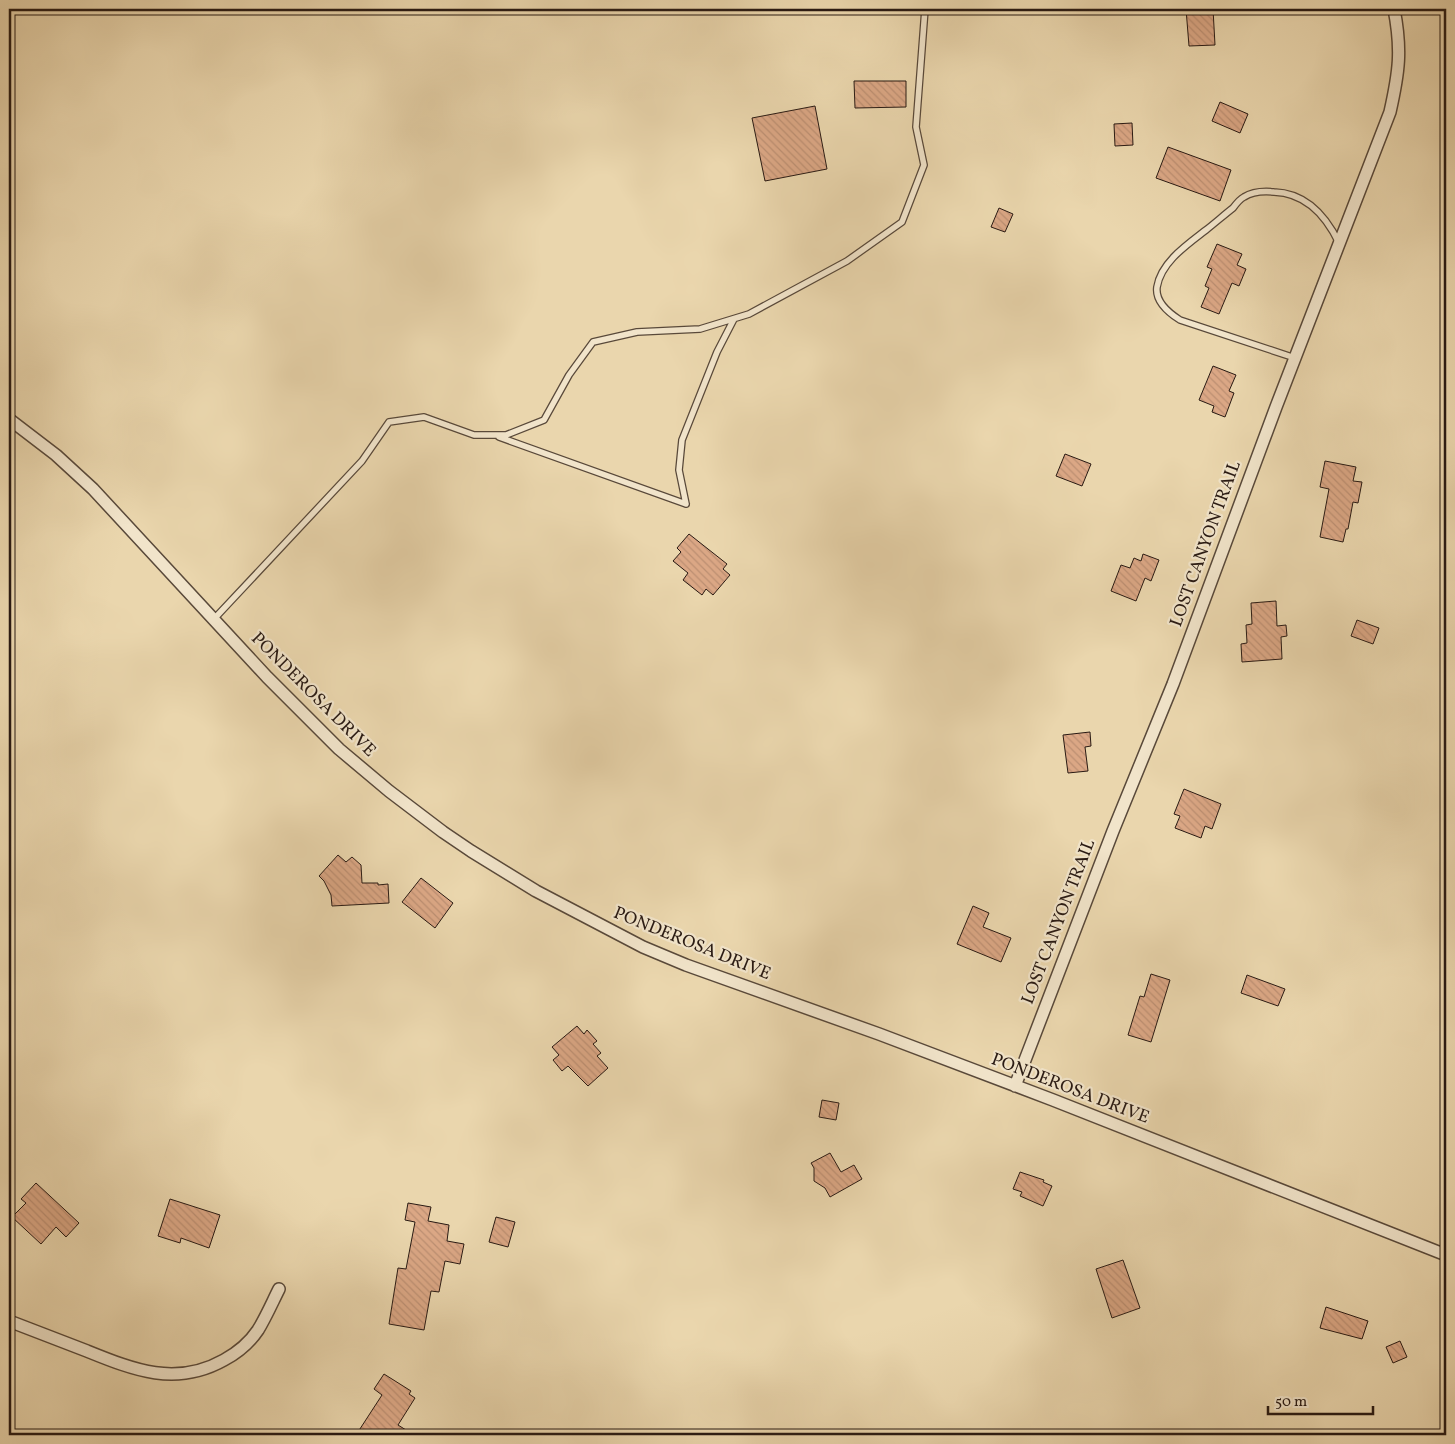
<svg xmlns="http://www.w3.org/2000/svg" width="1455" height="1444" font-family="Vollkorn,serif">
<defs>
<pattern id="building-back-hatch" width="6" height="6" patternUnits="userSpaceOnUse" patternTransform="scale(1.25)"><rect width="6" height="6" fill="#dba785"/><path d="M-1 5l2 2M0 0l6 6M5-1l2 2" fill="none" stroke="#bc8f72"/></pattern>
</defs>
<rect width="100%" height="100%" fill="#ead6ad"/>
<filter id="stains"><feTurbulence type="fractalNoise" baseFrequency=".004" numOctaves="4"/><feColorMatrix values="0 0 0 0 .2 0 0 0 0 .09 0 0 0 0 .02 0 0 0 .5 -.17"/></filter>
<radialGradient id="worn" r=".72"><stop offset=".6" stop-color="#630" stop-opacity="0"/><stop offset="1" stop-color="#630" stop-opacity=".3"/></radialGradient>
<!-- building -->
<path fill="url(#building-back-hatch)" stroke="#291a13" d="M1186 9H1213L1215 45 1189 46Z
M854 81H906V107L855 108Z
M1220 102 1248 114 1240 133 1212 121Z
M815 106 827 169 765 181 752 118Z
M1132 123 1133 145 1115 146 1114 124Z
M1168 147 1231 170 1220 201 1156 178Z
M999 208 1013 214 1005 232 991 227Z
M1217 244 1242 254 1237 265 1246 269 1239 286 1232 283 1219 314 1201 307 1209 288 1205 286 1212 269 1207 267Z
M1213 366 1236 375 1229 391 1234 393 1225 417 1212 412 1214 406 1199 400Z
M1065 454 1091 464 1082 486 1056 476Z
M1325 461 1356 467 1353 481 1362 482 1358 503 1353 502 1348 529H1346L1343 542 1320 537 1329 489 1320 487Z
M689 534 727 564 723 569 730 575 713 595 706 589 702 595 683 580 688 573 673 561 681 552 677 548Z
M1143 554 1159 560 1151 581 1145 578 1136 601 1111 591 1121 565 1130 568 1134 558 1141 561Z
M1276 601 1277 626 1286 625 1287 636 1281 637 1282 659 1242 662 1241 644 1247 643 1246 625 1252 624 1251 603Z
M1357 620 1379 628 1373 644 1351 636Z
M1090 732 1091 746 1085 747 1088 771 1068 773 1063 735Z
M1184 789 1221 804 1212 829 1205 826 1201 838 1175 828 1180 816 1174 814Z
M338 855 346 862 352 857 361 865 362 883H378V885L388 884 389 903 332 906 331 895 324 881 319 876Z
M421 878 453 903 435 928 402 902Z
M973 906 989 913 983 927 1011 938 1001 962 957 944Z
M1151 974 1170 980 1151 1042 1128 1035 1140 996 1144 997Z
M1247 975 1285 989 1278 1006 1241 993Z
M577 1026 584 1034 587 1030 597 1041 593 1044 601 1053 597 1056 608 1068 588 1086 568 1066 562 1071 553 1060 559 1055 552 1047Z
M822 1100 839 1103 836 1120 819 1117Z
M830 1153 841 1172 854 1165 862 1179 830 1197 825 1188 814 1181V1168L811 1163Z
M1020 1172 1044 1180 1043 1182 1052 1186 1043 1206 1020 1196 1022 1192 1013 1189Z
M36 1183 79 1223 66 1237 56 1227 41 1244 12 1217 26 1203 21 1199Z
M170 1199 220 1215 209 1248 181 1238 180 1243 158 1236Z
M408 1203 431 1207 428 1221 449 1225 447 1241 464 1244 460 1264 445 1261 439 1292 431 1291 424 1330 389 1324 398 1268 406 1269 415 1222 405 1220Z
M496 1217 515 1222 508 1247 489 1242Z
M1123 1260 1140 1308 1112 1318 1096 1269Z
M1326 1307 1368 1321 1362 1339 1320 1328Z
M1400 1341 1407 1357 1393 1363 1386 1347Z
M384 1374 411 1391 409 1394 415 1398 398 1425 414 1435H356L382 1395 374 1389Z"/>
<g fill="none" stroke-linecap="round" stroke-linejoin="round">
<!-- service casing -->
<g stroke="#59493a" stroke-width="8">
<path id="service" d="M1295 358 1180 320C1169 313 1155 301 1157 287 1161 262 1188 244 1206 230 1215 223 1224 215 1233 208 1236 204 1240 199 1244 197 1252 192 1264 191 1274 192 1306 193 1326 216 1339 243
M499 437 686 504
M686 504 679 470 682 440 717 352 734 319
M214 619 362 461 389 422 424 417 474 435H506L544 420 569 375 593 342 637 332 700 329 749 314 847 261 902 222 924 165 916 127 925 9"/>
</g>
<!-- minor casing -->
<g stroke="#59493a" stroke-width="14">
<path id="minor" d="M9 419 56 455 93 489 267 677 339 749 389 791 443 832 471 851 536 891 643 947 686 965 879 1034 1053 1100 1446 1255
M1015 1086 1113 831 1173 684 1276 407 1390 112C1399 72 1402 50 1394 9
M9 1321C35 1331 61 1341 87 1351 134 1370 176 1387 224 1360 237 1353 250 1342 258 1330 266 1317 272 1303 279 1289"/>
</g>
<!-- service -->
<use href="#service" stroke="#f1e4ca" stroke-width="5.5"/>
<!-- minor -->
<use href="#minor" stroke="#f1e4ca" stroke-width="11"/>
</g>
<g text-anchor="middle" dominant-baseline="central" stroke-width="4.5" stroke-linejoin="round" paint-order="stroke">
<!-- street labels -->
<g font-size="18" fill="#291a13" stroke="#f1e4ca">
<text transform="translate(1206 544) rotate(-70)">LOST CANYON TRAIL</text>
<text transform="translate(313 695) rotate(45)">PONDEROSA DRIVE</text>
<text transform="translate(1059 922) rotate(-69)">LOST CANYON TRAIL</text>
<text transform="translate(692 944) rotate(22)">PONDEROSA DRIVE</text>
<text transform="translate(1070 1089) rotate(21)">PONDEROSA DRIVE</text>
</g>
</g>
<!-- margin -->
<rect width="1455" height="1444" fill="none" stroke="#ead6ad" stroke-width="30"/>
<rect x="10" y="10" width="1435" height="1424" fill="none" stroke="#291a13" stroke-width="2.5"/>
<rect x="15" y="15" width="1425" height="1414" fill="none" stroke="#291a13"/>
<!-- scale -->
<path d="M1268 1406v8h105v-8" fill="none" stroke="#291a13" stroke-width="2.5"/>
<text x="1275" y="1406" font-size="15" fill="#291a13" stroke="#f1e4ca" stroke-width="4" paint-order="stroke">50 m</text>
<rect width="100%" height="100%" filter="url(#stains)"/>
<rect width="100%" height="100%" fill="url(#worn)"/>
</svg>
